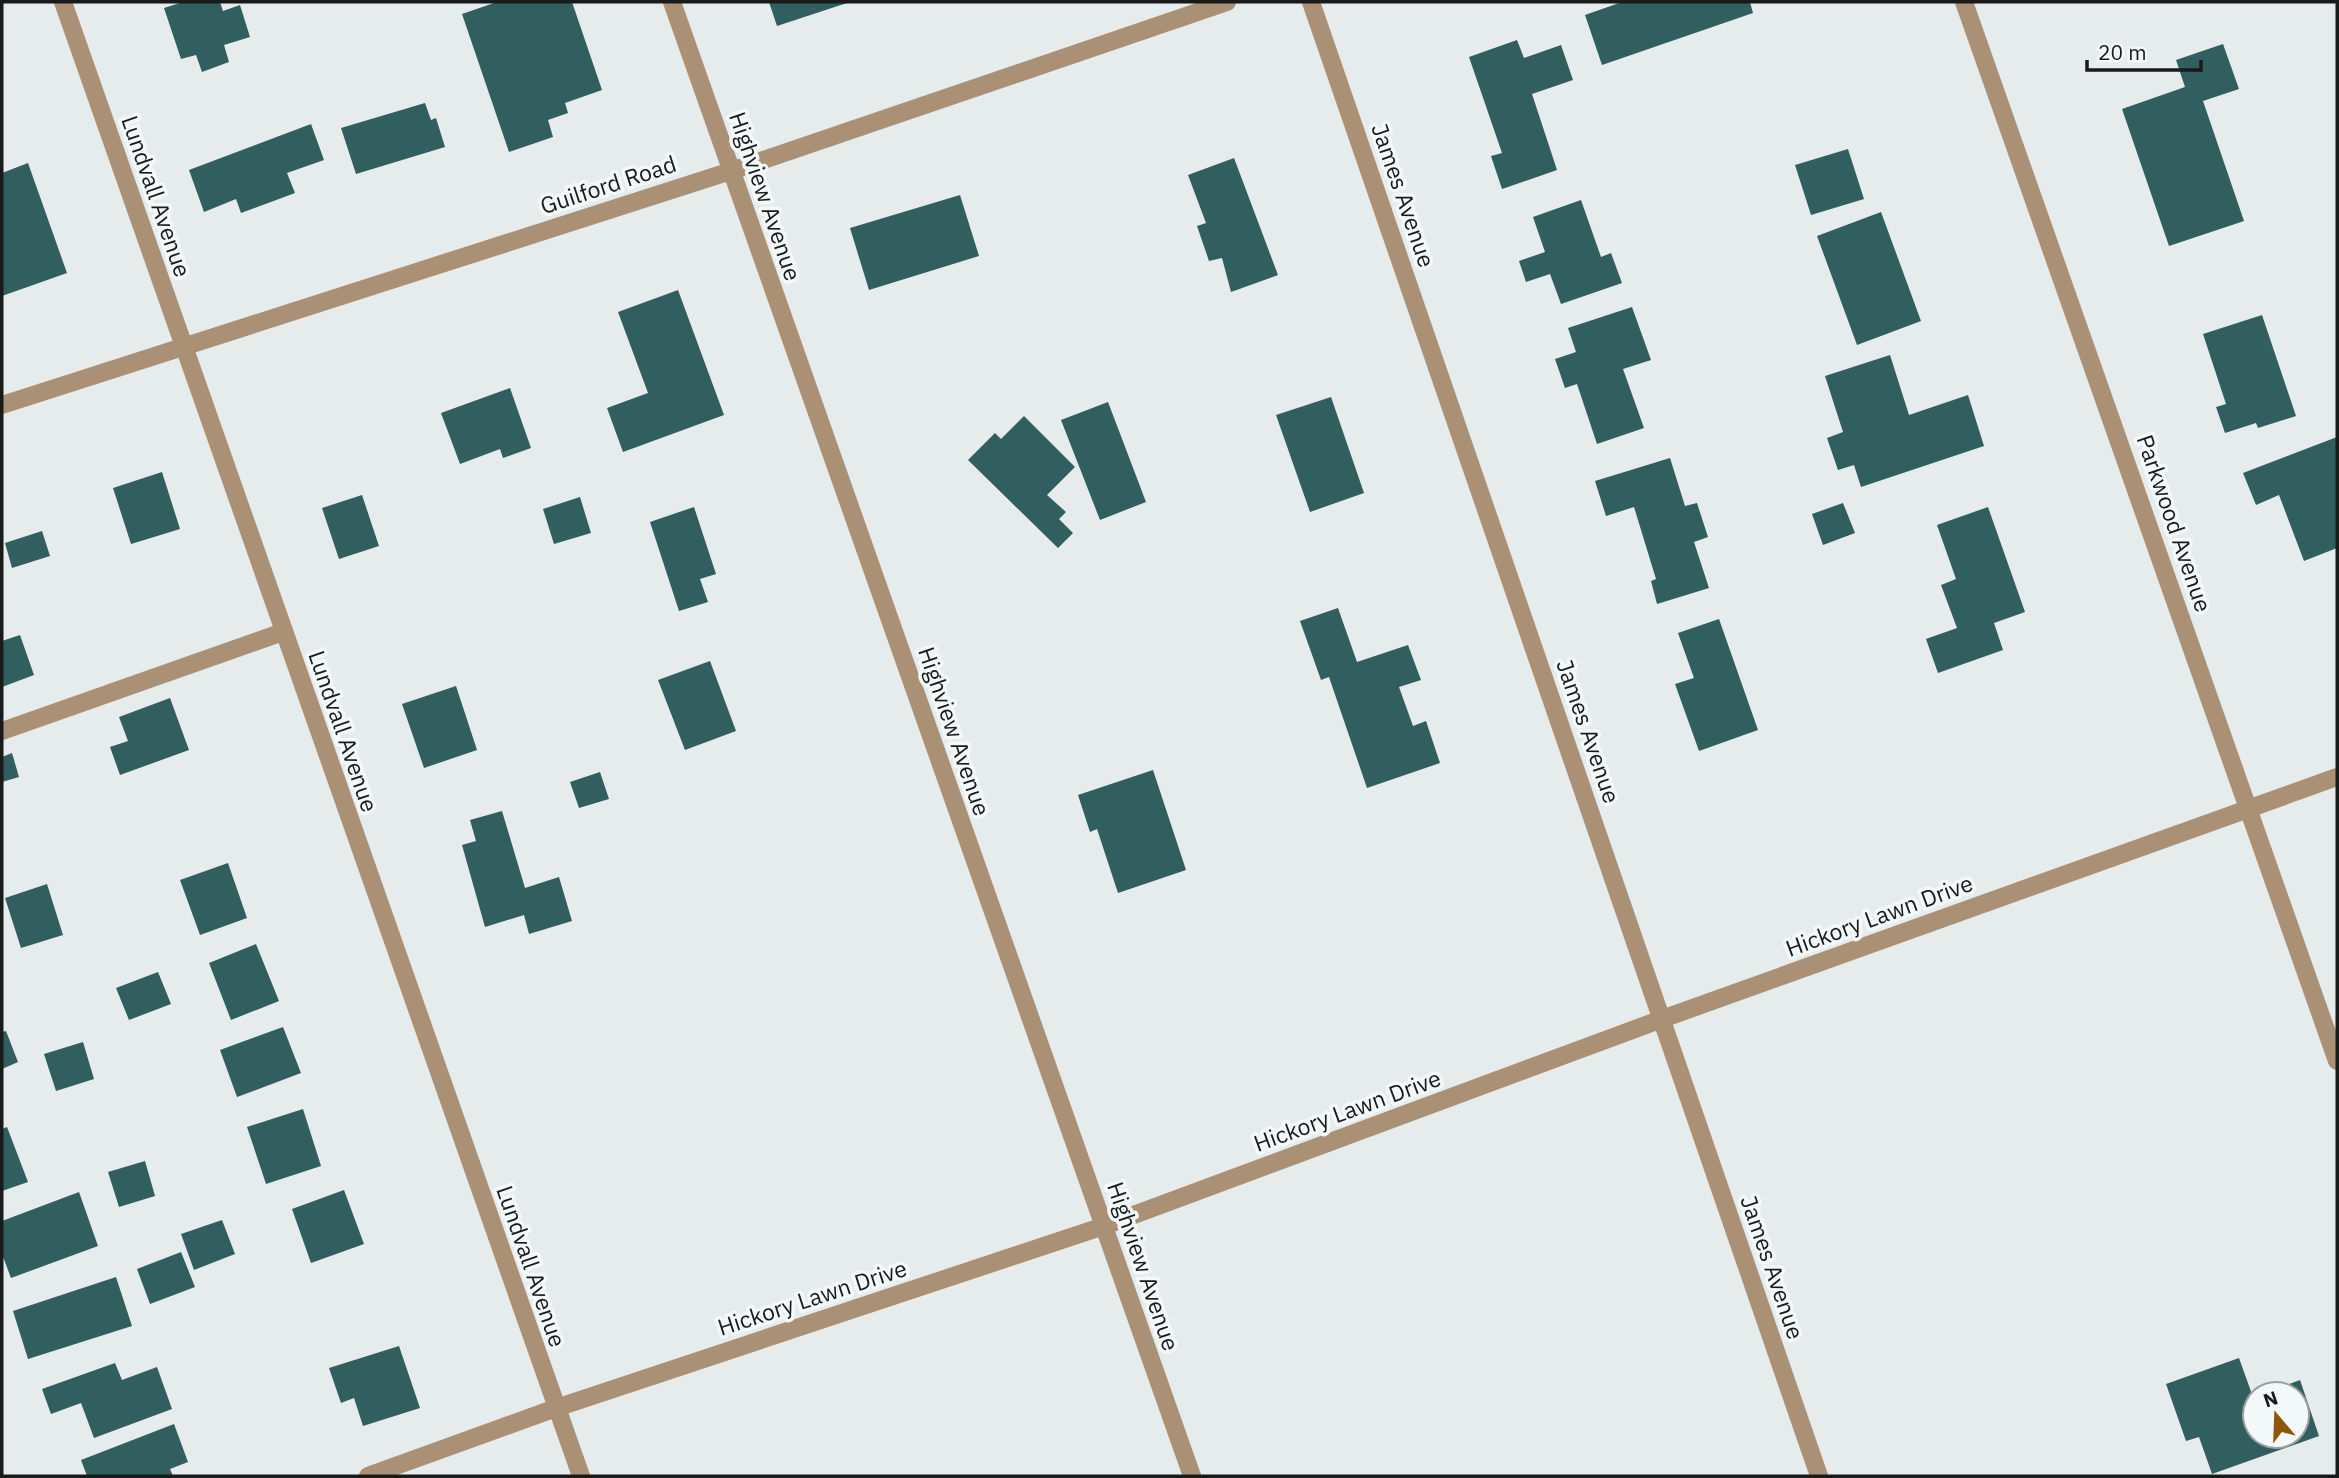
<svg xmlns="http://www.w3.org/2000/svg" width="2339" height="1478" font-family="'IBM Plex Sans',sans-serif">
<rect width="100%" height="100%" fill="#e6ebeb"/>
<!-- building -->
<path fill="#315e5e" d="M183 2H220L223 11 240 5 250 37 224 45 229 62 202 72 196 55 181 59 164 8Z
M497 2H572L602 90 565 103 568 113 548 120 553 137 509 152 462 14Z
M769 2H850L777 26Z
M1622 2H1750L1753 13 1602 65 1585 15Z
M1517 40 1524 58 1561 45 1573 80 1532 94 1557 170 1502 189 1491 156 1502 153 1469 57Z
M2223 44 2239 89 2203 101 2244 221 2169 246 2122 109 2185 87 2176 60Z
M425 103 431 120 436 118 445 147 356 174 341 128Z
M311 124 324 160 287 173 295 193 241 213 236 199 204 212 189 170Z
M1848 149 1864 199 1811 215 1795 165Z
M1234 158 1278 275 1231 292 1222 258 1209 261 1197 226 1206 223 1188 175Z
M28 163 67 273 2 296V173Z
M960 195 979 256 869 290 850 228Z
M1581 200 1601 257 1611 253 1622 283 1561 304 1550 274 1526 282 1519 261 1545 252 1533 217Z
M1881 212 1921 321 1857 345 1817 236Z
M678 290 724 415 623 452 607 408 648 393 618 312Z
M1632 307 1651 360 1623 369 1644 428 1597 444 1577 384 1565 388 1555 359 1576 352 1568 328Z
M2262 315 2296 416 2258 428 2256 423 2225 433 2216 407 2226 404 2203 334Z
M1890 355 1909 415 1968 395 1984 446 1861 487 1854 465 1838 470 1827 438 1843 432 1825 376Z
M510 388 531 448 503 458 500 449 460 464 441 413Z
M1331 397 1364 493 1310 512 1276 415Z
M1108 402 1146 502 1100 520 1061 420Z
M1024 416 1075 467 1047 495 1066 512 1059 519 1073 533 1058 548 968 460 995 433 1001 439Z
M2337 437V548L2304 561 2279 495 2256 505 2243 473Z
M1670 458 1685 506 1697 503 1708 537 1694 542 1709 588 1657 604 1651 581 1656 579 1634 507 1606 516 1595 481Z
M162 472 180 529 131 544 113 488Z
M362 495 379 546 339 559 322 508Z
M580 497 591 533 554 544 543 509Z
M1843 503 1855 533 1823 545 1812 514Z
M694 507 716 574 700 579 708 602 679 611 650 522Z
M1988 507 2025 612 1994 623 2003 650 1938 673 1926 639 1957 628 1941 585 1956 579 1937 525Z
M42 531 50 556 12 568 5 543Z
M1338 608 1357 662 1408 645 1421 680 1399 687 1413 726 1426 721 1440 763 1367 788 1329 677 1321 680 1300 621Z
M1719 619 1758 730 1699 751 1675 684 1694 678 1678 633Z
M20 635 34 675 2 687V641Z
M710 661 736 731 685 750 658 680Z
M456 686 477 750 424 768 402 704Z
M170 698 189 750 120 775 110 747 128 741 119 717Z
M12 753 19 777 2 782V757Z
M1153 770 1186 870 1118 893 1097 829 1090 832 1078 795Z
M600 772 609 799 579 808 570 782Z
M502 811 525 888 559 877 572 921 529 934 524 915 485 927 462 845 476 841 470 820Z
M228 863 247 918 200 935 180 880Z
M47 884 63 935 21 948 5 898Z
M256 944 279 1001 231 1020 209 963Z
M158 972 171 1004 129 1020 116 988Z
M283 1027 301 1073 237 1097 220 1050Z
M6 1031 18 1062 2 1069V1032Z
M83 1042 94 1079 56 1091 44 1054Z
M303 1109 321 1166 266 1184 247 1127Z
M7 1127 28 1182 2 1191V1129Z
M145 1161 155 1196 119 1207 108 1172Z
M344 1190 364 1244 311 1263 292 1209Z
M79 1192 98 1246 11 1278 2 1254V1221Z
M222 1220 235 1254 194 1270 181 1234Z
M181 1252 195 1287 150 1304 137 1269Z
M116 1277 132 1326 28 1359 13 1311Z
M399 1346 420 1408 363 1426 354 1398 341 1403 329 1368Z
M2239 1358 2253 1397H2255V1436H2297V1394H2263L2300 1380 2319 1436 2212 1474 2199 1437 2186 1441 2166 1384Z
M115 1363 122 1380 157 1367 172 1409 94 1438 81 1403 51 1414 42 1389Z
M174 1424 188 1462 170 1469 173 1476H87L81 1460Z"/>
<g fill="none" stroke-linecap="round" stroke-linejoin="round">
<!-- minor -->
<path stroke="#aa9175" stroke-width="18" d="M63 2 581 1476
M672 2 1192 1476
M1311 2 1819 1476
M1964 2 2337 1061
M2 405 731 171 1227 2
M2 731 283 632
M368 1476 556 1408 1104 1226 1662 1019 2337 777"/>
</g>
<g text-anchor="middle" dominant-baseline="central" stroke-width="7" stroke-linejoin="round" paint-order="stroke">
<!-- street labels -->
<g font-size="23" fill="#191b1b" stroke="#f3f8f8">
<text transform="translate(608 184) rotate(-18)">Guilford Road</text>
<text transform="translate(1404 195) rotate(71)">James Avenue</text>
<text transform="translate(157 196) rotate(71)">Lundvall Avenue</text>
<text transform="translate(766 196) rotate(71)">Highview Avenue</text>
<text transform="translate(2175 523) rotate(71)">Parkwood Avenue</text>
<text transform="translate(344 731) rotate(71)">Lundvall Avenue</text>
<text transform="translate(955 731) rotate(71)">Highview Avenue</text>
<text transform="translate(1589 731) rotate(71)">James Avenue</text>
<text transform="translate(1879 915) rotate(-20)">Hickory Lawn Drive</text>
<text transform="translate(1347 1110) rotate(-20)">Hickory Lawn Drive</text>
<text transform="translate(532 1266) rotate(71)">Lundvall Avenue</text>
<text transform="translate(1144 1266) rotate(71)">Highview Avenue</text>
<text transform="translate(1773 1267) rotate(71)">James Avenue</text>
<text transform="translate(812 1297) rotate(-18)">Hickory Lawn Drive</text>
</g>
</g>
<!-- border -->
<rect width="2339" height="1478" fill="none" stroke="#191b1b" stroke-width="7"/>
<!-- north arrow -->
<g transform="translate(2276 1415) rotate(341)"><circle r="33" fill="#f3f8f8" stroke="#9ca0a0" stroke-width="2"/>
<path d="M0-5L12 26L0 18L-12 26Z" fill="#8c5807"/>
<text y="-10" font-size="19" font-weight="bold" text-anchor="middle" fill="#191b1b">N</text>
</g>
<!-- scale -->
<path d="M2087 60v10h114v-10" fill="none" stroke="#191b1b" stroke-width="3.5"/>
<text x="2098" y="60" font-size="21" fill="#191b1b" stroke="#f3f8f8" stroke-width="5" paint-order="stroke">20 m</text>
</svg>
